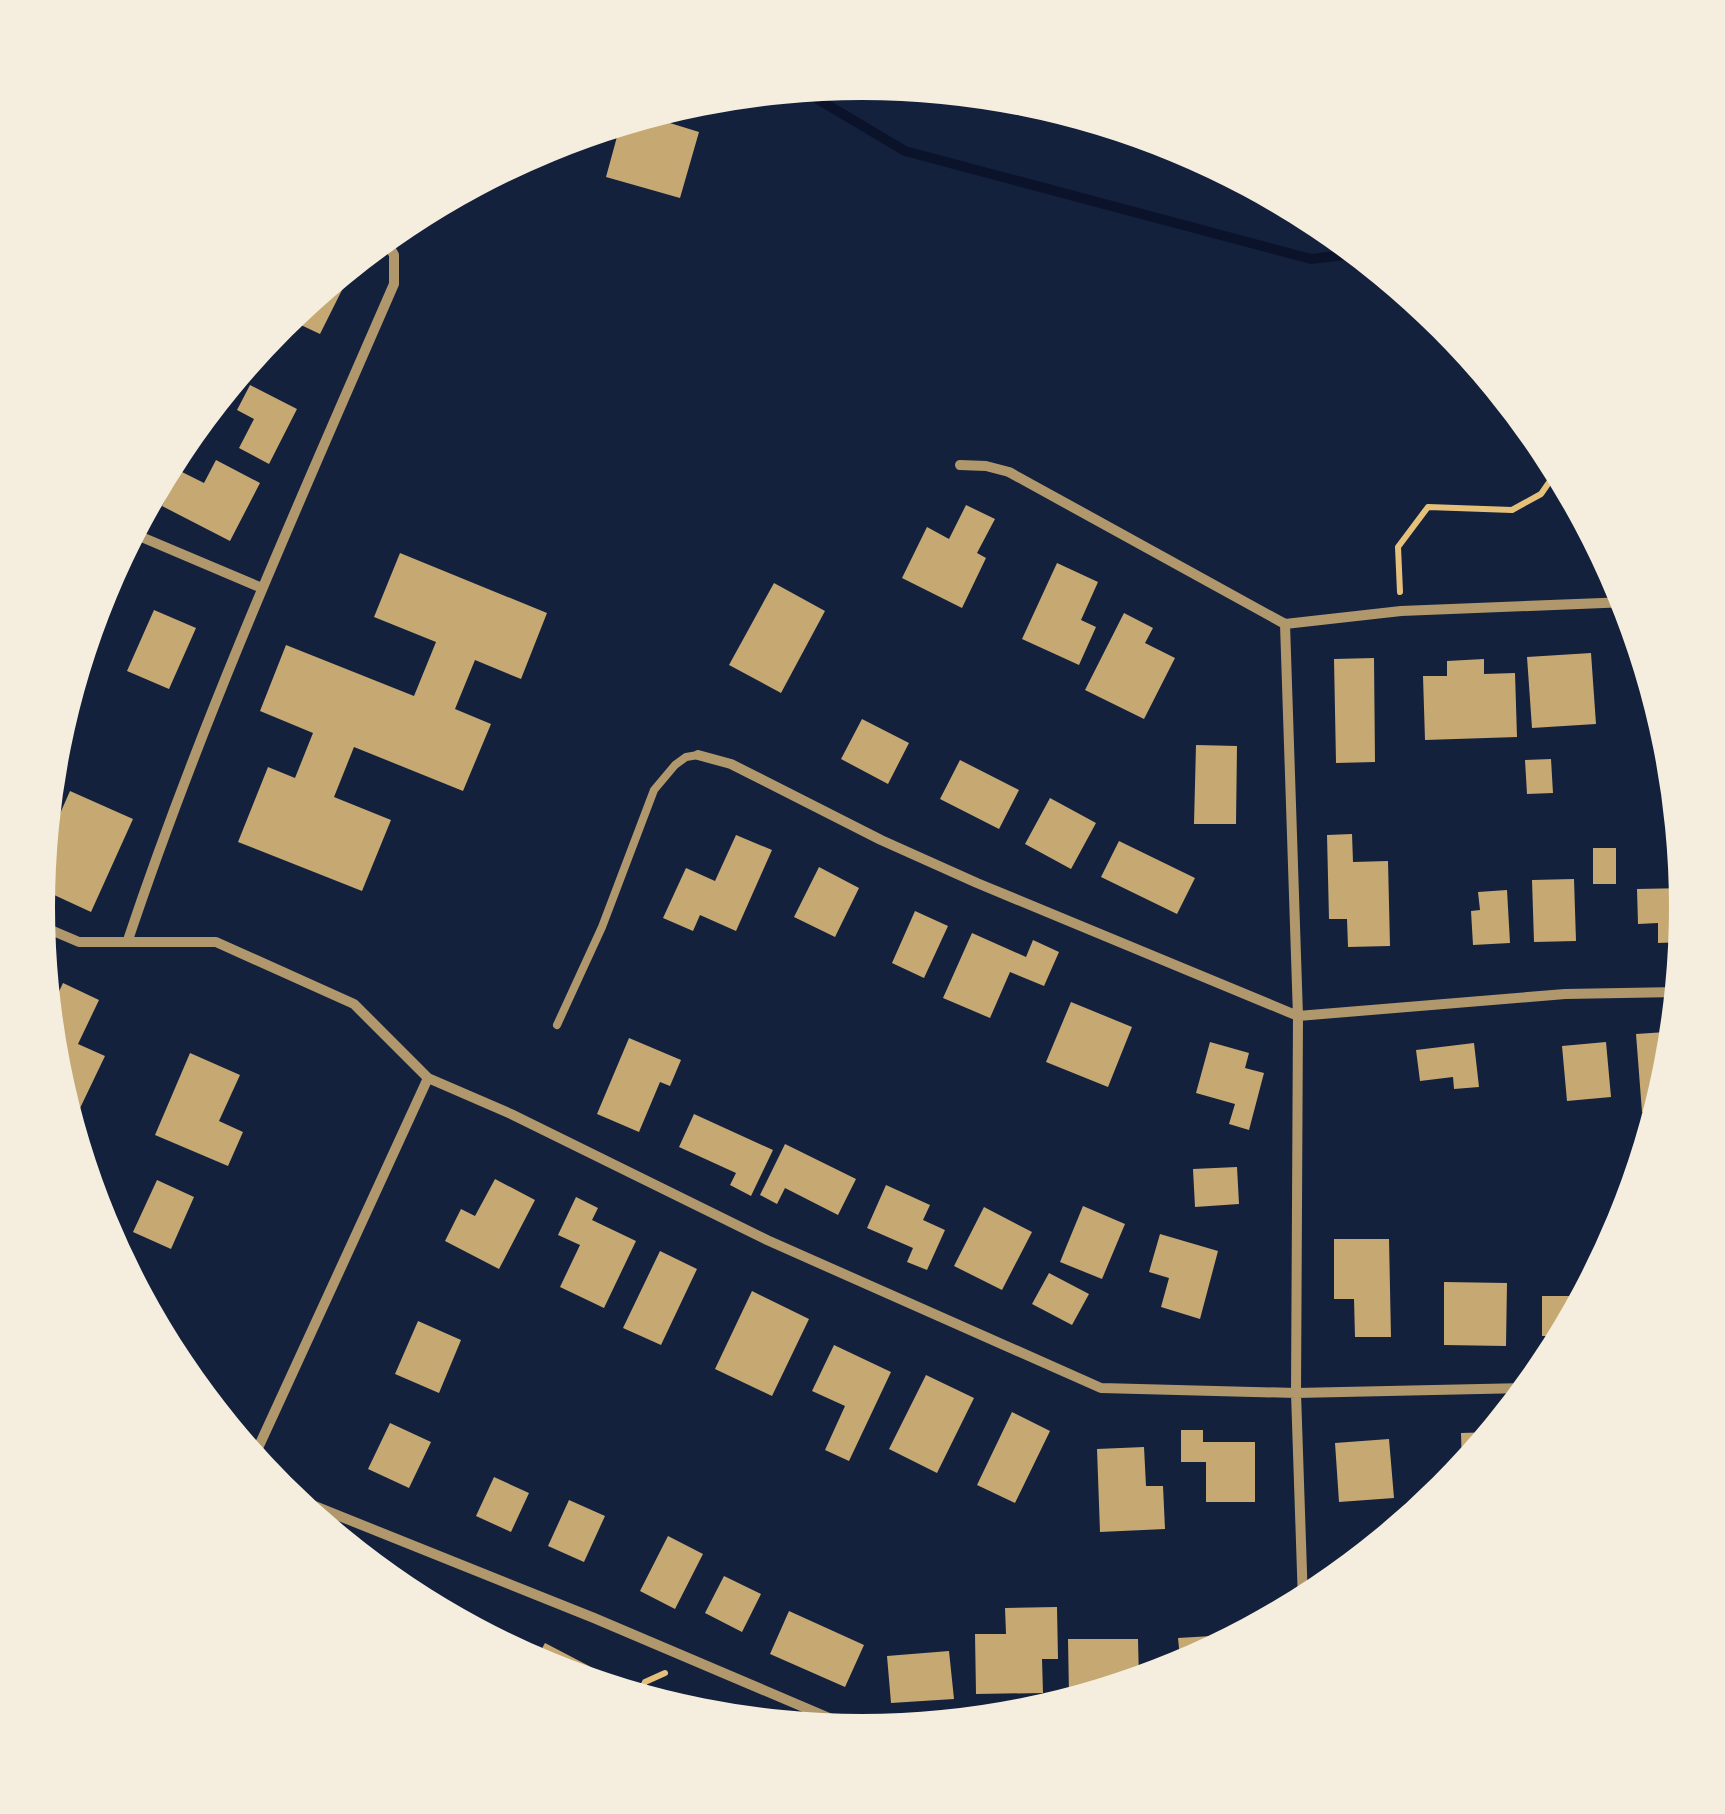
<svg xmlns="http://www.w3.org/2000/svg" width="1725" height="1814" font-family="'Work Sans',sans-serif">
<rect width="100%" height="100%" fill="#14213d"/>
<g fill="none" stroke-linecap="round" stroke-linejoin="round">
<!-- stream -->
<path stroke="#0b132b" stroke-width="10" d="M799 88 905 151 1311 259 1360 253"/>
</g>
<!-- building -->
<path fill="#c6a872" d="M644 115 699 132 680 198 606 177 621 122Z
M346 269 351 272 320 334 286 318Z
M250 385 297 409 269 464 239 448 254 419 237 410Z
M216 460 260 483 230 541 162 506 180 471 204 483Z
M966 505 995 519 977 553 986 558 962 608 902 578 927 527 949 539Z
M400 553 547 613 521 679 475 660 455 709 491 724 463 791 354 747 334 797 391 820 362 891 238 842 268 767 295 778 313 733 260 711 286 645 414 696 436 642 374 617Z
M1057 563 1098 582 1081 620 1096 627 1079 665 1022 639Z
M774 583 825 611 781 693 729 665Z
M154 610 196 628 169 689 127 671Z
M1124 613 1153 628 1145 643 1175 658 1144 719 1085 690Z
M1591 653 1596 724 1532 728 1527 657Z
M1374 658 1375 762 1336 763 1334 659Z
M1484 659V674L1515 673 1517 737 1425 740 1423 676H1447V661Z
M1650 673 1665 725 1651 726Z
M862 719 909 743 888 784 841 759Z
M1196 745 1237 746 1236 824H1194Z
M1551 759 1553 793 1527 794 1525 760Z
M960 760 1019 790 999 829 940 799Z
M70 791 133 819 91 912 39 888 43 852Z
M1050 798 1096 823 1071 869 1025 844Z
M1352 834 1353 862 1388 861 1390 946 1348 947 1347 919H1329L1327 835Z
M736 835 772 850 736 931 700 915 693 931 663 918 686 868 715 881Z
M1119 841 1195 878 1177 914 1101 877Z
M1593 848H1616V884H1593Z
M819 867 859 888 835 937 794 917Z
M1574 879 1576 941 1534 942 1532 880Z
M1686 888 1684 942 1658 943V923L1638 924 1637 889Z
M1507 890 1510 943 1473 945 1471 911 1480 910 1478 892Z
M915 911 948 926 924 978 892 963Z
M972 933 1026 957 1033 940 1059 952 1044 986 1010 972 990 1018 943 998Z
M63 983 99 1000 78 1044 105 1056 71 1127 53 1067 48 1015Z
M1071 1002 1132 1027 1108 1087 1046 1062Z
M1666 1032 1669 1076 1659 1111 1642 1112 1636 1034Z
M629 1038 681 1060 670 1086 660 1082 639 1132 597 1114Z
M1210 1042 1249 1053 1245 1068 1264 1073 1249 1130 1229 1124 1235 1104 1196 1093Z
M1606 1042 1611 1097 1567 1101 1562 1046Z
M1474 1043 1479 1087 1454 1089 1453 1077 1420 1081 1416 1050Z
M190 1053 240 1075 219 1121 243 1132 228 1166 155 1135Z
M694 1114 773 1150 751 1196 730 1185 736 1173 679 1147Z
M785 1144 856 1179 838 1215 785 1188 777 1204 760 1195Z
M1237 1167 1239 1204 1195 1207 1193 1169Z
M495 1179 535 1200 499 1269 445 1241 461 1209 475 1216Z
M157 1180 194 1197 171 1249 133 1232Z
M886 1185 930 1205 923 1220 945 1230 927 1270 907 1262 913 1248 867 1228Z
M576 1197 598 1208 592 1220 636 1241 604 1308 560 1287 580 1245 558 1235Z
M1083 1206 1125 1224 1102 1279 1060 1262Z
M984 1207 1032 1232 1002 1290 954 1266Z
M1160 1234 1218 1251 1200 1319 1161 1307 1169 1278 1149 1272Z
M1334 1239H1389L1391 1337H1355L1354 1299H1334Z
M660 1251 697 1269 661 1345 623 1328Z
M1049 1273 1089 1294 1072 1325 1032 1304Z
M1444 1282 1507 1283 1506 1346 1444 1345Z
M752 1291 809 1319 772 1396 715 1369Z
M1542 1296H1586L1564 1336H1542Z
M418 1321 461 1340 439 1393 395 1374Z
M834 1345 891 1372 849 1461 825 1450 845 1406 812 1391Z
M926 1375 974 1398 937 1473 889 1449Z
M1012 1412 1050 1431 1015 1503 977 1485Z
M390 1423 431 1442 409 1488 368 1469Z
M1181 1430H1203V1442H1255V1502H1206V1462H1181Z
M1494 1432 1481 1448 1462 1471 1461 1433Z
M1389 1439 1394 1498 1339 1502 1335 1443Z
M1144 1447 1146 1486H1163L1165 1529 1100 1532 1097 1449Z
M494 1477 529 1493 511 1532 476 1516Z
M569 1500 605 1516 584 1562 548 1546Z
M668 1536 703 1554 675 1609 640 1591Z
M724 1576 761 1594 742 1632 705 1613Z
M1057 1607 1058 1659H1042L1043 1693 976 1694 975 1634H1006L1005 1608Z
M789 1611 864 1645 845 1687 770 1654Z
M1245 1634 1181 1668 1178 1638Z
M1068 1639H1138L1139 1681 1094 1695H1069Z
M545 1643 614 1679 609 1688 534 1663Z
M949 1651 954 1699 891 1703 887 1656Z"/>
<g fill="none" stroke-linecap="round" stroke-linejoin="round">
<!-- path -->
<path stroke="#e5c07b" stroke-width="6" d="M1400 592 1398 547 1428 507 1512 510 1541 494 1559 468
M638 1697 645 1682 665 1673"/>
<!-- service -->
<path stroke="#b1986c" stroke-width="8" d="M557 1025 602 927 654 790 675 765 686 757 698 755"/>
<!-- minor -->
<path stroke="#b1986c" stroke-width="10" d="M960 465 986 466 1009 472 1285 624 1401 611 1628 602
M132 533 262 588
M1285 624 1298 1016 1296 1393 1303 1602
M698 755 731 764 881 840 977 883 1298 1016 1565 994 1679 992
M39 925 79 942H216L354 1004 428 1078 511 1114 767 1240 1101 1388 1296 1393 1530 1388
M128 940C203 716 300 500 394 284V255L384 237
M253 1459 428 1078
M282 1493 594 1618 841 1723 899 1728"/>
</g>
<!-- crop -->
<path d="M0 0H1725V1814H0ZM55 907a807 807 0 1 1 1614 0a807 807 0 1 1-1614 0Z" fill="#f5edde" fill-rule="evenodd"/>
</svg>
